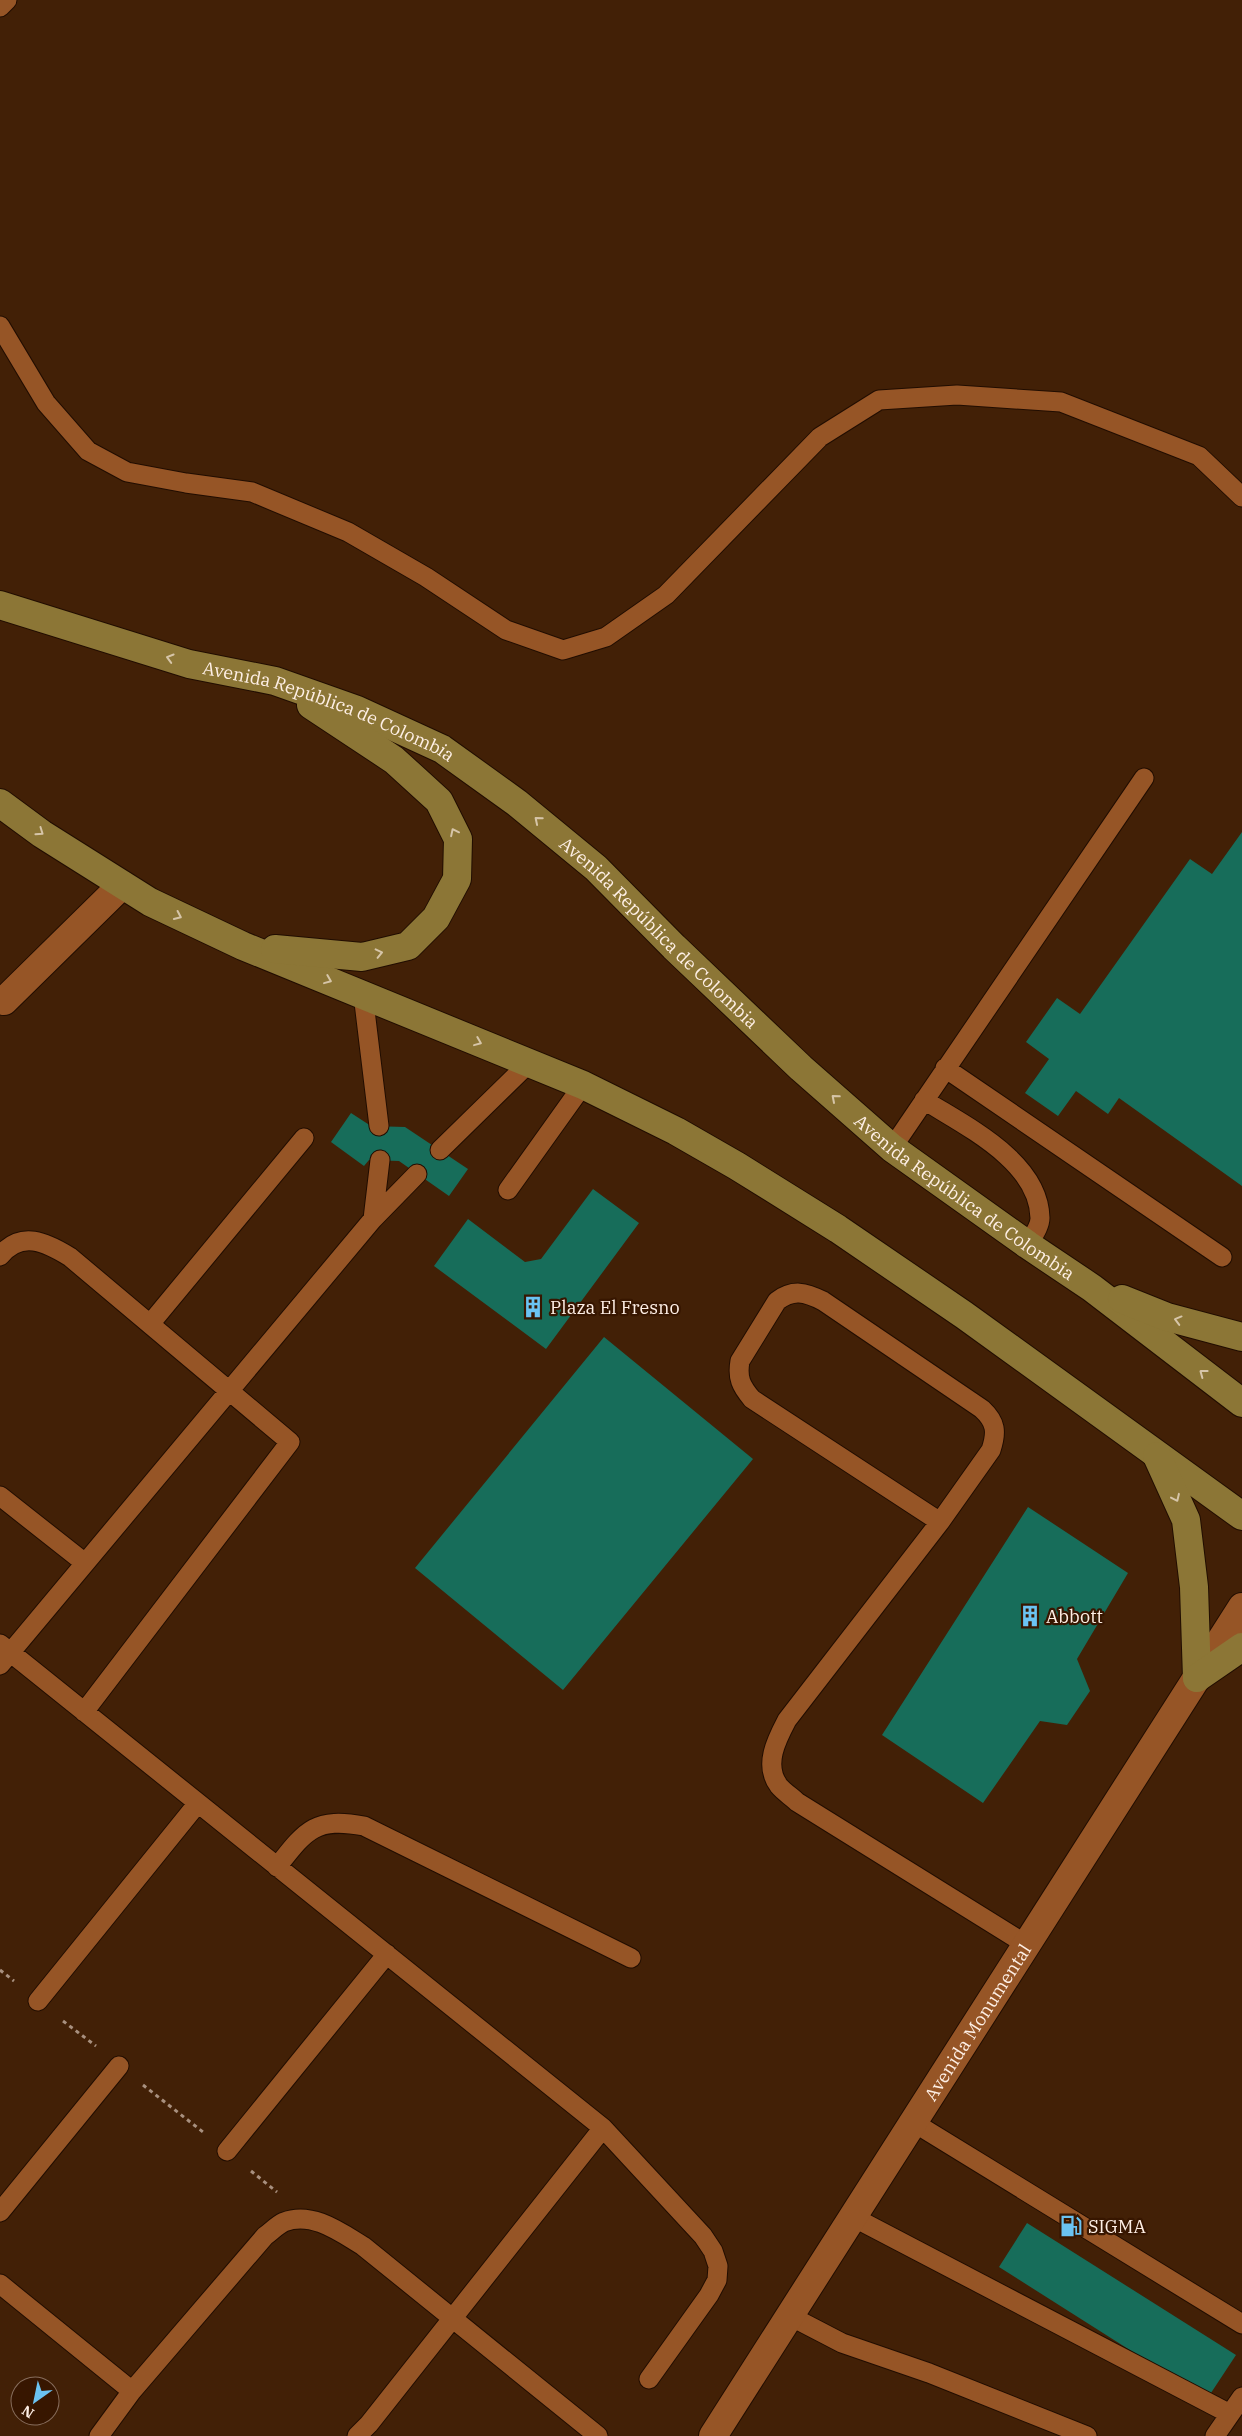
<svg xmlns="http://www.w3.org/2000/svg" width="1242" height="2436" font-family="'IBM Plex Serif',serif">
<rect width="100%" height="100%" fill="#422006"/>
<!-- building -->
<path fill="#176d5a" d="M1242 832V1186L1119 1098 1108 1114 1076 1091 1058 1116 1025 1093 1049 1059 1026 1042 1057 998 1080 1014 1190 859 1212 874Z
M351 1113 371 1126 405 1127 468 1169 449 1196 399 1161 369 1160 364 1166 331 1142Z
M593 1189 639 1223 546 1349 434 1266 468 1219 525 1262 541 1259Z
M604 1337 753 1459 563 1690 415 1568Z
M1028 1507 1128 1573 1077 1659 1090 1691 1067 1725 1040 1721 983 1803 882 1735Z
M1027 2223 1236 2355 1207 2399 999 2267Z"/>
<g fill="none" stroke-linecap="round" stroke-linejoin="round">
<!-- service casing -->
<g stroke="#210d01" stroke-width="21">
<path id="service" d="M0 7 7 0
M0 326 46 403 88 451 127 472 186 483 252 492 348 532 426 577 506 630 563 650 606 637 666 595 820 437 879 400 957 395 1061 402 1199 456 1242 497
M363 994 379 1126
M945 1068 1222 1257
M924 1100C965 1126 1039 1161 1040 1218 1040 1227 1032 1237 1028 1245
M892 1148 1144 778
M440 1150 529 1063
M508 1190 583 1085
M373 1219 380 1160
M0 1256C21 1230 46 1242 70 1257L290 1442 84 1712
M150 1324 304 1138
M0 1496 85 1563
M940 1522 752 1399C741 1386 737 1378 740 1361L777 1301C793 1289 805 1292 823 1301L982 1409C996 1422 997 1432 991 1450L940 1522 787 1720C777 1739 763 1765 779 1786 784 1792 792 1797 797 1802L1027 1945
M0 1644 603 2128 703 2236 713 2251 718 2266 717 2280 709 2295 649 2379
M0 1665 373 1219 417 1174
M277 1867C306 1830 315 1817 364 1826L631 1958
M38 2001 198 1803
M913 2122 1242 2324
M227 2151 387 1954
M0 2212 119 2066
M853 2217 1230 2414
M0 2284 132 2391
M790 2316 842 2343 929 2373 1087 2436
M99 2436 132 2391 265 2236C271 2232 277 2225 284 2222 312 2211 340 2232 363 2246L598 2436
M357 2436 369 2424 603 2128
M1215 2436 1242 2397"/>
</g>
<!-- minor casing -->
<g stroke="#210d01" stroke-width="30">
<path id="minor" d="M4 1001 122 885"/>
</g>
<!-- secondary casing -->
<g stroke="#210d01" stroke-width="30">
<g id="secondary">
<path id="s1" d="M713 2436 1242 1607"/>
</g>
</g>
<!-- primary casing -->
<g stroke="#210d01" stroke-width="30">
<g id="primary">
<path id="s2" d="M0 605 189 664 275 681 357 710 442 749 517 803 596 868 674 947 801 1068 892 1148 1028 1245 1092 1288 1242 1403"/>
<path d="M0 803 42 834 150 902 243 946 583 1085 676 1131 737 1166 838 1229 964 1315 1242 1516"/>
<path d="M275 949 362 957 408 946 436 918 457 879 458 839 439 801 394 760 311 705"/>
<path d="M1122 1299 1167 1317 1242 1337"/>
<path d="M1157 1456 1186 1520 1194 1587 1197 1678"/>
<path d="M1197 1678 1242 1647"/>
</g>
</g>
<!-- path -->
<path stroke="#a8907f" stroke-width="3" stroke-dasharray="4 4" stroke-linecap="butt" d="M0 1970 14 1981
M63 2021 96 2046
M143 2085 203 2132
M251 2171 277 2192"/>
<!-- service -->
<use href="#service" stroke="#965526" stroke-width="19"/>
<!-- minor -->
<use href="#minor" stroke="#965526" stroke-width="28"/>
<!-- secondary -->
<use href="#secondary" stroke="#965526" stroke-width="28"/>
<!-- primary -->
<use href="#primary" stroke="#8c7636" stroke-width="28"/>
</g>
<!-- one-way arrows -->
<defs><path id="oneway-chevron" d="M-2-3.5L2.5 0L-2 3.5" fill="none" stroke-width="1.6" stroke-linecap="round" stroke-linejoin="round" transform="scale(1.25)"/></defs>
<g stroke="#d6c5a8">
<use href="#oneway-chevron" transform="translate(170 658) rotate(-164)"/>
<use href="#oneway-chevron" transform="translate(538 820) rotate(-140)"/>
<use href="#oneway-chevron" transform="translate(40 832) rotate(35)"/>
<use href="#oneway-chevron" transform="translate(454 832) rotate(-116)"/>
<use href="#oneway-chevron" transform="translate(178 916) rotate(25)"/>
<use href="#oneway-chevron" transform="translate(379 953) rotate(-13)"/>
<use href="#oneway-chevron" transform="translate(328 980) rotate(22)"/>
<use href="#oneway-chevron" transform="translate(478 1042) rotate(22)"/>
<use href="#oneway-chevron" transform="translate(835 1098) rotate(-139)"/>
<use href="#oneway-chevron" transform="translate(1178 1320) rotate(-165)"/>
<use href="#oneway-chevron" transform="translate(1203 1373) rotate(-143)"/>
<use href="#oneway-chevron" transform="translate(1176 1498) rotate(65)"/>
</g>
<!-- icons -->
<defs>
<g id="building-bare" transform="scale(1.725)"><path d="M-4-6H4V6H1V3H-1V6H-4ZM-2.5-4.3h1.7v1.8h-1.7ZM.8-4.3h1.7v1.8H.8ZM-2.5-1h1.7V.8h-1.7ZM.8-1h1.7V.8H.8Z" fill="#6bc3f2" stroke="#371600" stroke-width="2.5" paint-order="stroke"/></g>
<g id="fuel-bare" transform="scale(1.725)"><path d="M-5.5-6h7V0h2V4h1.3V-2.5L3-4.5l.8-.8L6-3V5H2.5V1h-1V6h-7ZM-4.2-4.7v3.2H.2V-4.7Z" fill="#6bc3f2" stroke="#371600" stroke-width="2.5" paint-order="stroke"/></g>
</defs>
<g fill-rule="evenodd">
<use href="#building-bare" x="533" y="1307"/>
<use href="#building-bare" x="1030" y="1616"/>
<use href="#fuel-bare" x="1071" y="2226"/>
</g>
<g text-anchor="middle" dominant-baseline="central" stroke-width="4.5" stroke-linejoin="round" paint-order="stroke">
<!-- street labels -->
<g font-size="18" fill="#feefe5" stroke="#371600">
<text stroke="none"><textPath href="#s2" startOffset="346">Avenida República de Colombia</textPath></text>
<text stroke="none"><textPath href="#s2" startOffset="751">Avenida República de Colombia</textPath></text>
<text stroke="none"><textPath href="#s2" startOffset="1156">Avenida República de Colombia</textPath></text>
<text stroke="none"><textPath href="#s1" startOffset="491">Avenida Monumental</textPath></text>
</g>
<!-- poi labels -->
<g font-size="18" fill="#feefe5" stroke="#371600" text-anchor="start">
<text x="550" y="1307">Plaza El Fresno</text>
<text x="1046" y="1616">Abbott</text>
<text x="1088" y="2226">SIGMA</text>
</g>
</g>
<!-- north arrow -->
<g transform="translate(35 2401) rotate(213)"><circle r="24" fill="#371600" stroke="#876d5c"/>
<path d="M0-4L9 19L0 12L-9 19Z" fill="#6bc3f2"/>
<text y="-8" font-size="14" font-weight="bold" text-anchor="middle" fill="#feefe5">N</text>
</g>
</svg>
